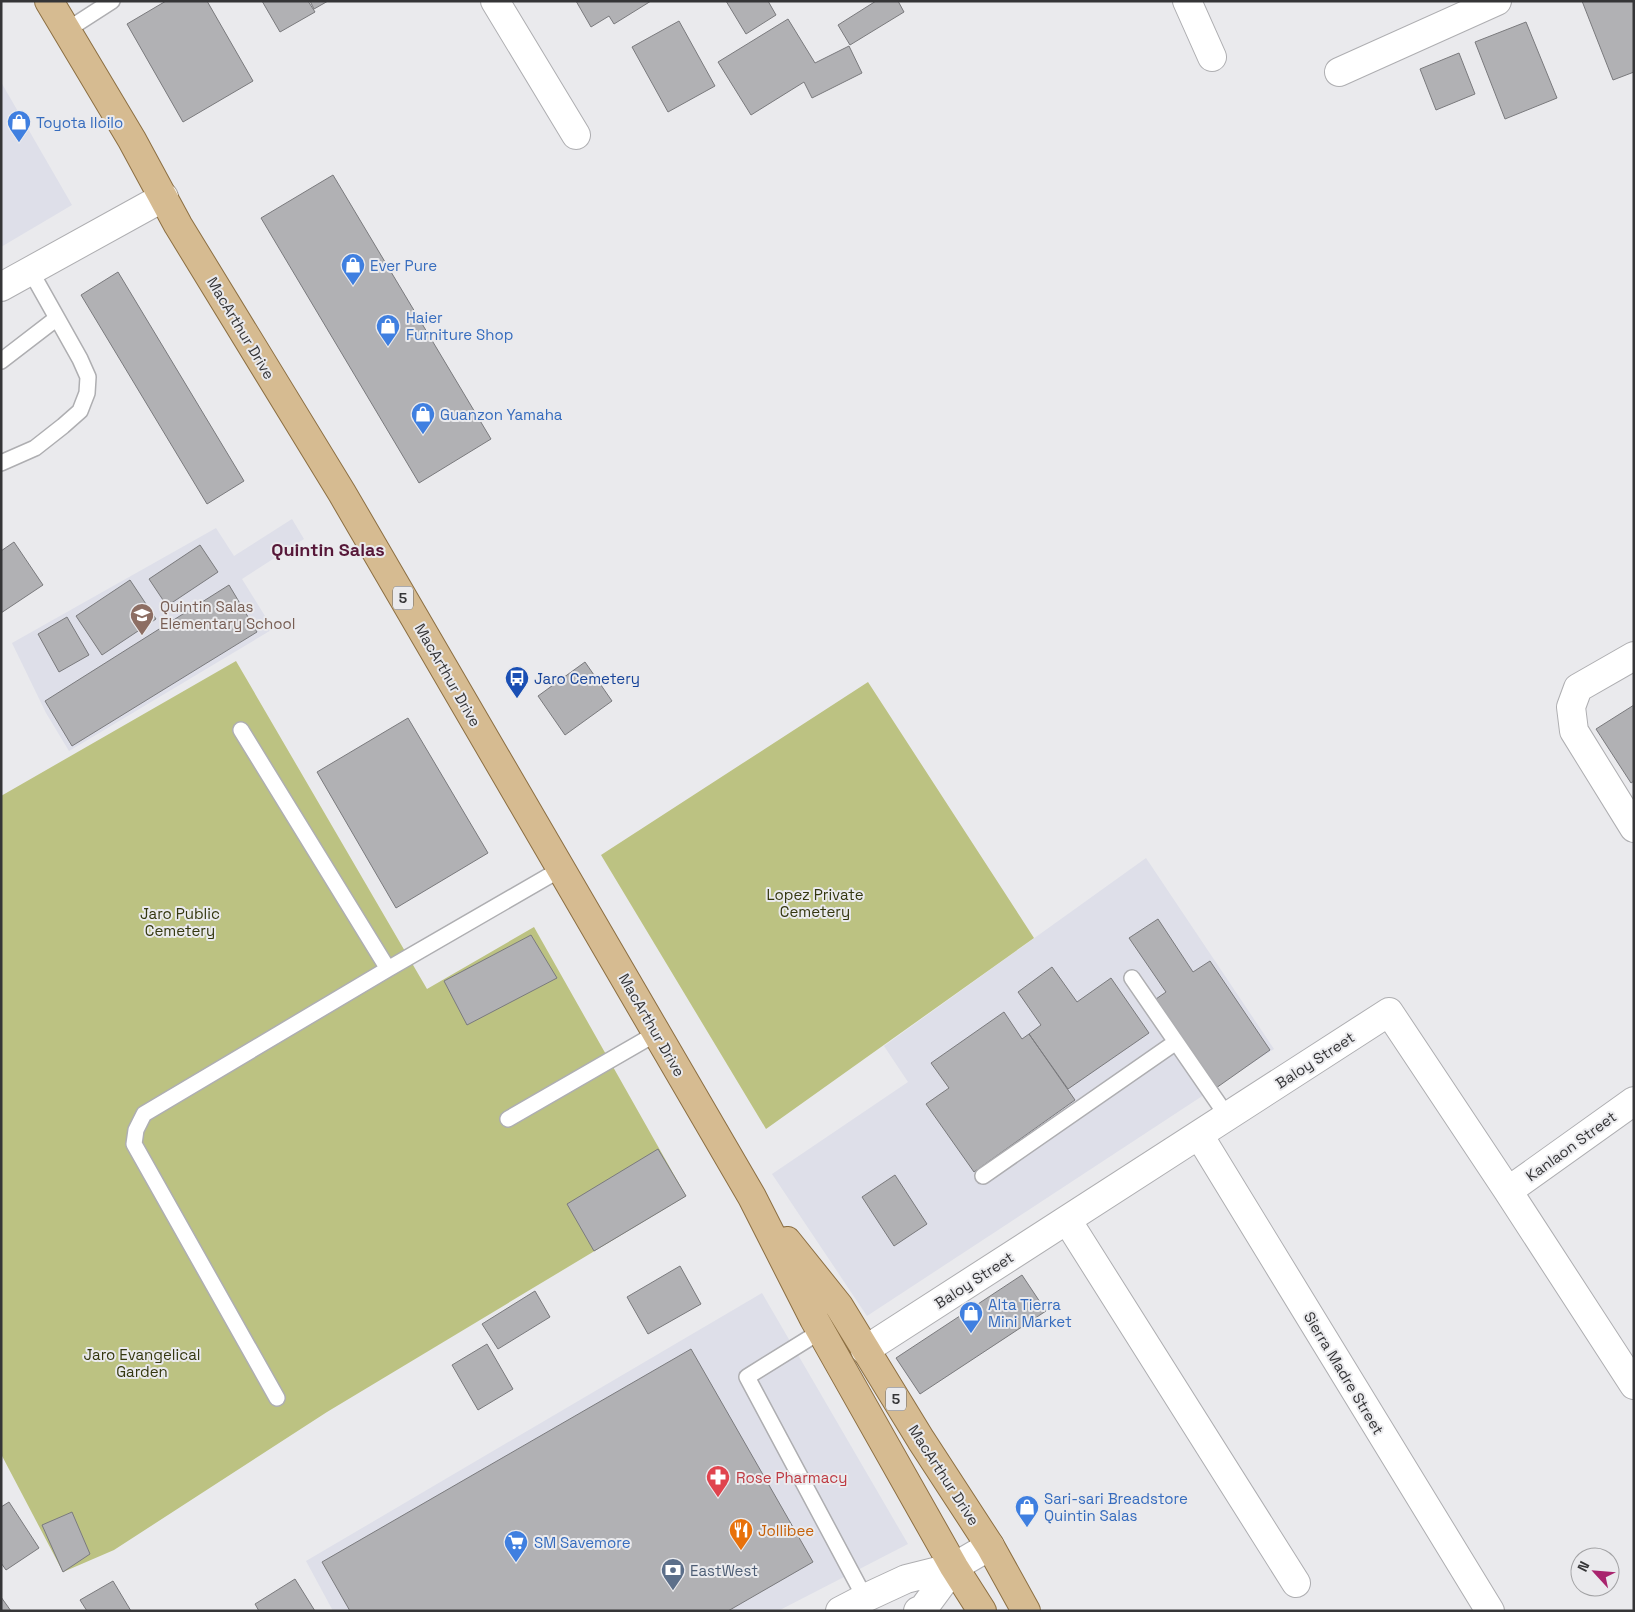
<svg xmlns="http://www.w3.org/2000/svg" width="1635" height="1612" font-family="'Space Grotesk',sans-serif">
<rect width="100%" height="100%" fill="#eaeaed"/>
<!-- built -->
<path fill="#dedfe9" d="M1 82 72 205 1 247Z
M292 519 304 539 242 579 273 629 69 751 46 713 12 643 216 528 234 556Z
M1146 858 1274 1049 867 1316 772 1174 908 1082 884 1046Z
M762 1293 908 1544 778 1611H333L306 1561Z"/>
<!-- green -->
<path fill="#bcc282" d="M236 661 427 989 534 927 686 1196 327 1412 114 1550 63 1572 1 1454V796Z
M868 682 1034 938 766 1129 601 855Z"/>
<!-- building -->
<path fill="#b1b1b4" stroke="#7a7a7d" d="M166 1H207L253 81 183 122 127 24Z
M262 1H308L315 12 280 32Z
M310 1H328L314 9Z
M576 1H651L614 24 609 16 591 27Z
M726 1H768L776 15 746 34Z
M876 1H898L904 12 850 45 838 25Z
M1582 1H1634V72L1613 80Z
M788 19 815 63 849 46 862 73 812 98 804 82 751 115 718 62Z
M679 21 715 86 668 112 632 47Z
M1526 22 1557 98 1505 119 1475 42Z
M1459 53 1475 94 1436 110 1420 69Z
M333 175 491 439 419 483 261 218Z
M118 272 244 481 207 504 81 295Z
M14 542 43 585 1 613V551Z
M200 545 218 572 167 606 149 579Z
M130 580 156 619 102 655 76 616Z
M229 585 257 632 72 746 45 701Z
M67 617 89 655 59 672 38 634Z
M585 662 612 701 565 735 538 696Z
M1634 705V781L1631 783 1596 729Z
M408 718 488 853 396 908 317 772Z
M1158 919 1193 972 1210 961 1270 1050 1216 1088 1156 999 1166 992 1129 938Z
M531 935 557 978 467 1025 444 981Z
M1052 967 1077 1002 1111 978 1149 1033 1068 1089 1029 1034 1041 1025 1018 992Z
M1004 1012 1022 1039 1029 1034 1075 1100 974 1172 926 1104 949 1088 931 1063Z
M658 1149 686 1196 594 1251 567 1204Z
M895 1175 927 1224 894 1246 862 1197Z
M680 1266 701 1304 648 1334 627 1297Z
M1022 1275 1046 1311 920 1394 896 1358Z
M535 1291 550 1317 498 1349 482 1324Z
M487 1344 513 1389 478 1410 452 1365Z
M691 1349 813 1562 728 1611H350L322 1562Z
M9 1502 39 1548 6 1570 1 1563V1507Z
M72 1512 90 1554 63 1572 42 1525Z
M295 1579 315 1611H259L255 1604Z
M113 1581 131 1611H87L80 1600Z
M1 1597 11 1611H1Z"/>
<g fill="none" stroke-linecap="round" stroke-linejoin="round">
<!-- service casing -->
<g stroke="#aeaeb1" stroke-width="18">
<path id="service" d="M67 30 112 1
M1 361 57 318 30 270
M1 463 35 448 63 426 80 411 87 393 88 377 80 359 57 318
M241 730 388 969
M1132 978 1227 1116
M508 1119 657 1033
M983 1176 1176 1042
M821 1331 747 1377 865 1598
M277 1398 134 1144 136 1130 144 1114 388 969 561 869"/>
</g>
<!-- minor casing -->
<g stroke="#aeaeb1" stroke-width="30">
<path id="minor" d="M495 1 576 135
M1187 1 1212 57
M1339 72 1497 1
M1 287 164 197
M1634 656 1578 688 1571 707 1574 731 1634 828
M1199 1135 1490 1611
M1508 1191 1634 1101
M1067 1220 1296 1583
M865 1350 1389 1012 1508 1191 1634 1385"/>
</g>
<!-- secondary casing -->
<g stroke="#aeaeb1" stroke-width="30">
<path id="secondary" d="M840 1611 865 1598 906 1579 954 1567 990 1546
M918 1611 923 1609 954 1567"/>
</g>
<!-- primary casing -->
<g stroke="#8c6f42" stroke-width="30">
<path id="primary" d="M49 1 132 140 178 225 342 493 752 1197 814 1319 954 1567 982 1611
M787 1241 839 1306 921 1440 990 1546 1026 1611"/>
</g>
<!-- service -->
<use href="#service" stroke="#fff" stroke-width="15"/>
<!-- minor -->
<use href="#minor" stroke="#fff" stroke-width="28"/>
<!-- secondary -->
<use href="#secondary" stroke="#fff" stroke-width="28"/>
<!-- primary -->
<use href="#primary" stroke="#d6bb91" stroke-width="28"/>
</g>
<!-- icons -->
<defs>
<g id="shop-pin" transform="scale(1.25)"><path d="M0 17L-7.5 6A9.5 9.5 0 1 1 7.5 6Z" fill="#3f7fe0" stroke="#eaeaed"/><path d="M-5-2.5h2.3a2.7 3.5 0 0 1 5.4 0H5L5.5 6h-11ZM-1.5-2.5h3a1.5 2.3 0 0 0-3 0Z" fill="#fff"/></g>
<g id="school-pin" transform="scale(1.25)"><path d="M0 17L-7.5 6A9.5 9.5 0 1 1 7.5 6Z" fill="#8d6e63" stroke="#eaeaed"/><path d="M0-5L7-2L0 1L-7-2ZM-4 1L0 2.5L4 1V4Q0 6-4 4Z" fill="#fff"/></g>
<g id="bus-pin" transform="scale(1.25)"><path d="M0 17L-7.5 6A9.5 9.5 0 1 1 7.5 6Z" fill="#1a4fb4" stroke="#eaeaed"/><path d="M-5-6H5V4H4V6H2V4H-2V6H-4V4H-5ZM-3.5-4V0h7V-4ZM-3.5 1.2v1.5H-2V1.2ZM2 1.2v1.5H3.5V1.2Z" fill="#fff"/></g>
<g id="pharmacy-pin" transform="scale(1.25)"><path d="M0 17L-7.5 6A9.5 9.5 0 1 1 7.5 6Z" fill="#e0444e" stroke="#eaeaed"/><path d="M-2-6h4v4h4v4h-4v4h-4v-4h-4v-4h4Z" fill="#fff"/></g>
<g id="restaurant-pin" transform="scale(1.25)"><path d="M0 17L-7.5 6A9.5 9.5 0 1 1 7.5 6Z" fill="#e8710a" stroke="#eaeaed"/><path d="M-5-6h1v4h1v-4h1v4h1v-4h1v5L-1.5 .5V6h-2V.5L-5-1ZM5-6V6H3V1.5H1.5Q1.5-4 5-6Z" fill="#fff"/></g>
<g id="supermarket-pin" transform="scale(1.25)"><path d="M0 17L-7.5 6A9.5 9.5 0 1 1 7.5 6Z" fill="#3f7fe0" stroke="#eaeaed"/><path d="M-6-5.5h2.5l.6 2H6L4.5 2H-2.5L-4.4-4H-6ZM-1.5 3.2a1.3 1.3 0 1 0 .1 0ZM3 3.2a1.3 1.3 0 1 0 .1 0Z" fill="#fff"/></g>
<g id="bank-pin" transform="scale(1.25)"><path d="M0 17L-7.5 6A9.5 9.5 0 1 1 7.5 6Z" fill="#5c6f8a" stroke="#eaeaed"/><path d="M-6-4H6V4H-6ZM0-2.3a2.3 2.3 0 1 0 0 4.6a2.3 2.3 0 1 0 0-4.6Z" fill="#fff"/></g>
</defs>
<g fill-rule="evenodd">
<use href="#shop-pin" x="19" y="122"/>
<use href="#shop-pin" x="353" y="265"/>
<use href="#shop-pin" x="388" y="326"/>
<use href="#shop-pin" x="423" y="414"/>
<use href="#school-pin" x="142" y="615"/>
<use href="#bus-pin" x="517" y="678"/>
<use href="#shop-pin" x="971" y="1313"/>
<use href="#pharmacy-pin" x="718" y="1477"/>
<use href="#shop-pin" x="1027" y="1507"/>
<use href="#restaurant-pin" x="741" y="1530"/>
<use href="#supermarket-pin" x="516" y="1542"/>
<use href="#bank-pin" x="673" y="1570"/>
</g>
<g text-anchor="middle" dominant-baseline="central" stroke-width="4" stroke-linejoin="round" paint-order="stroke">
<!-- shield labels -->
<g fill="#eaeaed" stroke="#6b6b6e" stroke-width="1">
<rect x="393" y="586.5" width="20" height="23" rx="4"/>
<rect x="886" y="1387.5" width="20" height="23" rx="4"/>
</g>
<g font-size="14" font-weight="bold" fill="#353537">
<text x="403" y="598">5</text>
<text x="896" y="1399">5</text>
</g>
<!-- shop labels -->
<g font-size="15" fill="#366cbe" stroke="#eaeaed" text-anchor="start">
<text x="36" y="122">Toyota Iloilo</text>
<text x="370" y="265">Ever Pure</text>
<text x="406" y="317">Haier<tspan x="406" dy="17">Furniture Shop</tspan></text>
<text x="440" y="414">Guanzon Yamaha</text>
<text x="988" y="1304">Alta Tierra<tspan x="988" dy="17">Mini Market</tspan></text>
<text x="1044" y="1498">Sari-sari Breadstore<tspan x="1044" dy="17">Quintin Salas</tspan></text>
<text x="534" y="1542">SM Savemore</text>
</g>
<!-- street labels -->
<g font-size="15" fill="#353537" stroke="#eaeaed">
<text transform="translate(241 328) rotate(59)">MacArthur Drive</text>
<text transform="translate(448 675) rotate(60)">MacArthur Drive</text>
<text transform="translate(652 1025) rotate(60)">MacArthur Drive</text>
<text transform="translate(1315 1060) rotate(-33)">Baloy Street</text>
<text transform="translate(1571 1146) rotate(-36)">Kanlaon Street</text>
<text transform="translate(974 1280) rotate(-33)">Baloy Street</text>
<text transform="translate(1344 1373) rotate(59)">Sierra Madre Street</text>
<text transform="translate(944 1475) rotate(57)">MacArthur Drive</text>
</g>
<!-- education labels -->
<g font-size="15" fill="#785e54" stroke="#eaeaed" text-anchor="start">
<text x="160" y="606">Quintin Salas<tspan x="160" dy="17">Elementary School</tspan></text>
</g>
<!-- transit labels -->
<g font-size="15" fill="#164399" stroke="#eaeaed" text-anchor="start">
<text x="534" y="678">Jaro Cemetery</text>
</g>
<!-- park labels -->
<g font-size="15" fill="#34370f" stroke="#eaeaed">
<text x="815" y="894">Lopez Private<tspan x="815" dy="17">Cemetery</tspan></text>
<text x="180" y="913">Jaro Public<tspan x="180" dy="17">Cemetery</tspan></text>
<text x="142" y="1354">Jaro Evangelical<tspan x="142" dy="17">Garden</tspan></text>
</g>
<!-- health labels -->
<g font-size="15" fill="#be3a42" stroke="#eaeaed" text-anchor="start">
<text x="736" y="1477">Rose Pharmacy</text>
</g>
<!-- food labels -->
<g font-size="15" fill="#c56008" stroke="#eaeaed" text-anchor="start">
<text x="758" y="1530">Jollibee</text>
</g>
<!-- service labels -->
<g font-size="15" fill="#4e5e75" stroke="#eaeaed" text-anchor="start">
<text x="690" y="1570">EastWest</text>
</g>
<!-- quarter labels -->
<g font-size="18" font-weight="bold" fill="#561738" stroke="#eaeaed">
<text x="328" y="549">Quintin Salas</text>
</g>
</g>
<!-- border -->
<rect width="1635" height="1612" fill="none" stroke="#353537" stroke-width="5"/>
<!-- north arrow -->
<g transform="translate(1595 1572) rotate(296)"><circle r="24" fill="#eaeaed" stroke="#a2a2a4"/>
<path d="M0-4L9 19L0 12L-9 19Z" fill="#a9246e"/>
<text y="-8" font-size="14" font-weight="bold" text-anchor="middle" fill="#353537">N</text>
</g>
</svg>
